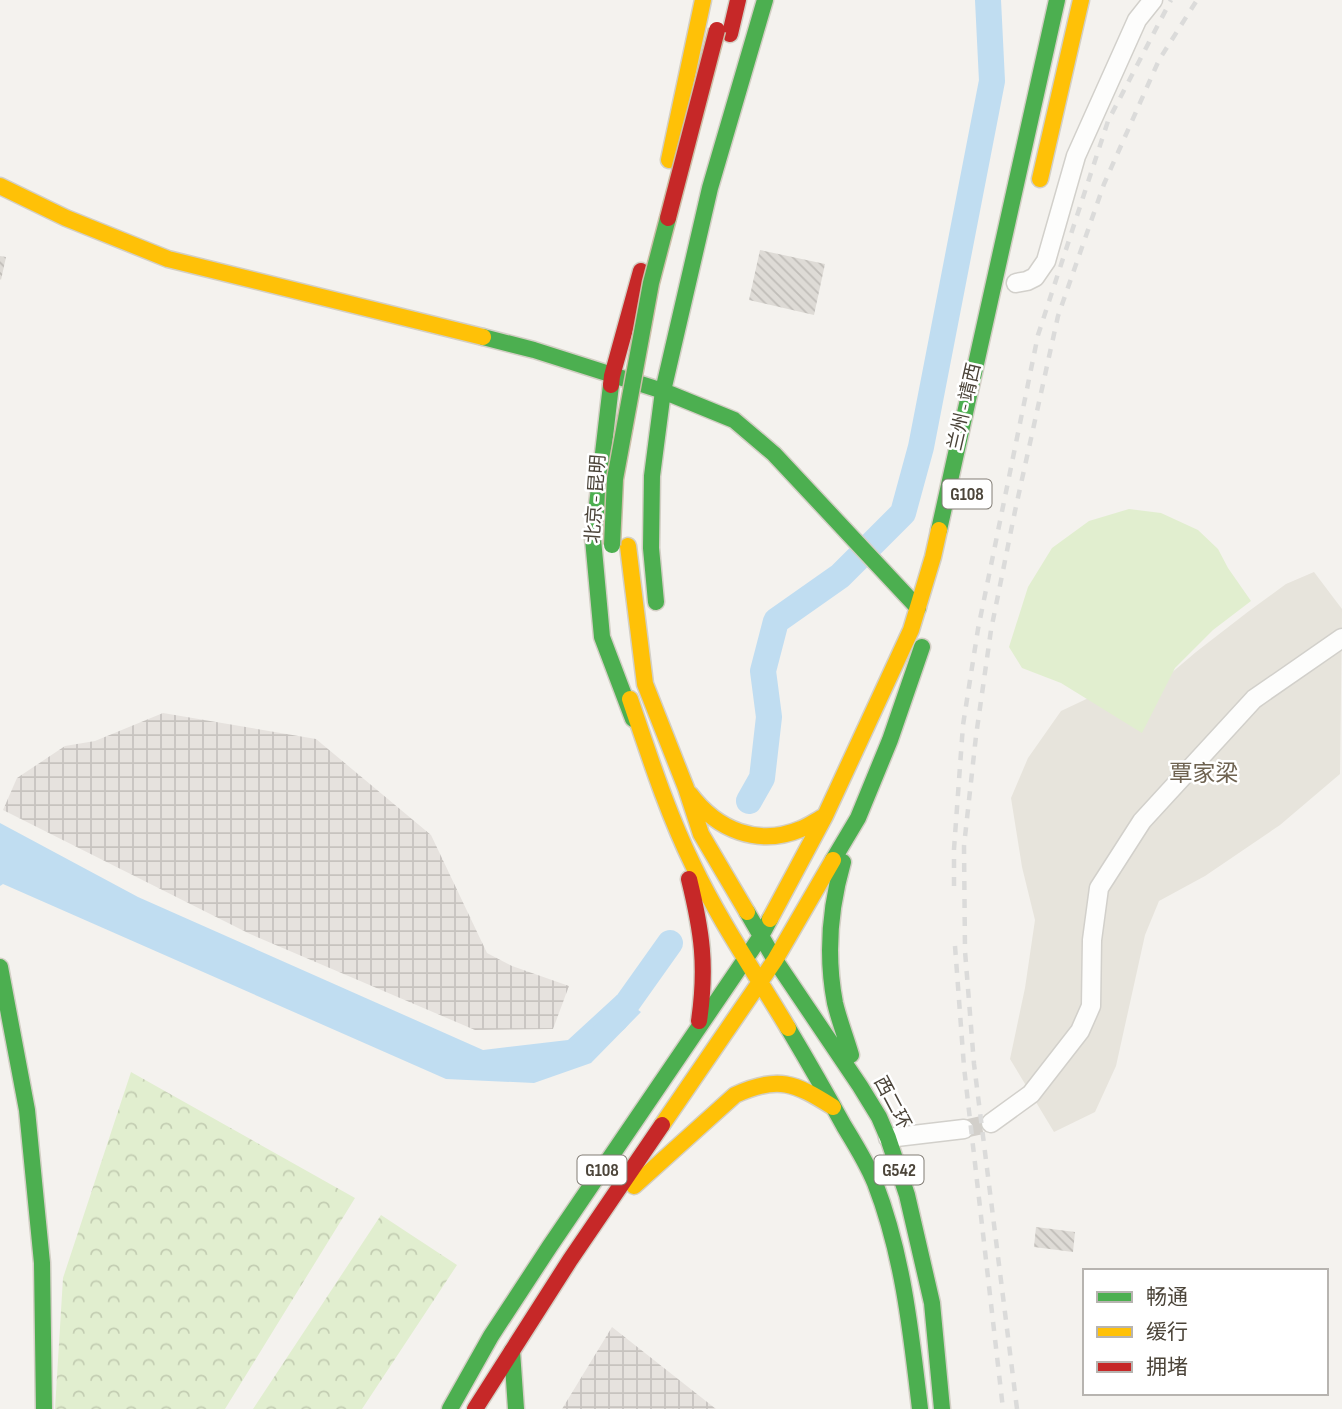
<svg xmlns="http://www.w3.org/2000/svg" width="1342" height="1409" font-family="'Sofia Sans Condensed','Noto Sans SC',sans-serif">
<defs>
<pattern id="industrial-grid" width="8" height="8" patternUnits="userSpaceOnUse" patternTransform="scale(1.75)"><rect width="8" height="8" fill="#e6e2de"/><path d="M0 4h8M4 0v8" fill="none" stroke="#c7c3bf"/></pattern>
<pattern id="forest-crowns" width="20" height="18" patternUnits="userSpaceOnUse" patternTransform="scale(1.75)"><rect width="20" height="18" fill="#e1eecf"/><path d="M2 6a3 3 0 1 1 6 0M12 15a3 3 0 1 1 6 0" fill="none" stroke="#c3cdb2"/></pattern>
<pattern id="building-back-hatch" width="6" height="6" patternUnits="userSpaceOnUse" patternTransform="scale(1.75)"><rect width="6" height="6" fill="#dedbd6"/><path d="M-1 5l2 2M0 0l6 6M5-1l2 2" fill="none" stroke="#c0bdb8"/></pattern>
</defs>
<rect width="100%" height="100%" fill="#f4f2ee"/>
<!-- residential -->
<path fill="#e7e4dc" d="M1314 572 1342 609 1340 774 1280 825 1205 876 1159 901 1145 935 1116 1066 1095 1112 1054 1132 1010 1059 1025 988 1035 920 1022 867 1011 798 1028 758 1061 711 1097 694 1149 692 1196 652 1249 611 1286 584Z"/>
<!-- industrial -->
<path fill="url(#industrial-grid)" d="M163 713 316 739 431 835 487 953 512 966 569 986 553 1029 475 1030 250 934 3 810 17 778 65 746 95 741Z
M612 1327 716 1409H562Z"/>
<!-- forest -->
<path fill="url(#forest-crowns)" d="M131 1072 355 1198 225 1409H55L63 1278Z
M381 1215 457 1265 362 1409H253Z"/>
<!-- park -->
<path fill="#e1eecf" d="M1129 509 1161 513 1198 530 1218 549 1228 568 1251 601 1213 630 1175 668 1142 733 1061 683 1022 668 1009 647 1028 587 1052 548 1089 521Z"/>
<!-- water -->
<path fill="#c0ddf1" d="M0 823 138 897 483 1050 568 1040 617 995 641 1012 591 1063 534 1083 446 1079 3 884 0 886Z"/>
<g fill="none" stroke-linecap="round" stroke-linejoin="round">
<!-- river -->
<path stroke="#c0ddf1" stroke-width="26" d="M749 801 762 778 769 717 763 671 776 621 840 576 903 513 921 447 992 81 988 0
M606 1027 616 1019 670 943"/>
</g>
<!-- building -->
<path fill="url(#building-back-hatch)" d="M760 250 825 264 814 315 749 300Z
M0 256 6 257 1 280 0 279Z
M1036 1227 1075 1232 1073 1252 1034 1247Z"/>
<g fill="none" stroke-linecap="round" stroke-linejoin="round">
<!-- street-tunnel -->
<path stroke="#d2cfca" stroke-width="18" stroke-dasharray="18 9" stroke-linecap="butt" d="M964 1129 991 1123"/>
<!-- street casing -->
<g stroke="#d2d0cb" stroke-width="21">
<path id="street" d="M1016 283 1027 281 1035 277 1046 261 1076 156 1137 20 1153 0
M991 1123 1031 1094 1080 1031 1091 1006 1092 940 1099 888 1142 821 1254 699 1342 638
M888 1138 964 1129"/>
</g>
<!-- fast casing -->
<g stroke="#d3cfc5" stroke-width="19">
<path id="fast" d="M483 337 534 350 663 391 734 420 774 454 918 608
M611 385 593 539 602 637 633 719
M663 391 710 188 765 0
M939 530 1057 0
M656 602 651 548 652 476 663 391
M833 860 858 818 890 740 922 647
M843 862C830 907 826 956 835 1003 839 1020 846 1038 851 1055
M747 912 775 960 860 1086 879 1117 888 1138 907 1195 932 1303 942 1409
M0 967 27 1110 42 1263 44 1409
M788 1028C807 1060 826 1093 844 1126 855 1144 867 1163 875 1183 903 1255 911 1332 920 1409
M512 1351 516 1409
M450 1409 491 1336 550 1246 761 936 770 919"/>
</g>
<!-- slow casing -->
<g stroke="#d3cfc5" stroke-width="19">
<path id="slow" d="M669 160 703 0
M1040 179 1081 0
M0 186 66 218 168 259 483 337
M628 546 645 684 686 788 701 834 747 912
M630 699C649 755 667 812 693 865 720 922 756 974 788 1028
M690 794C717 830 758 847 801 829 809 826 817 820 825 816
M770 919 825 816 911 630 933 557 939 530
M662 1125 775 960 833 860
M634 1186 735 1095C778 1075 795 1083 833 1107"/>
</g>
<!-- jam casing -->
<g stroke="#d3cfc5" stroke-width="19">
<path id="jam" d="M730 34 738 0
M611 385 612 376 641 271
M689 879C702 932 707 966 699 1021
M475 1409 570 1260 662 1125"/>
</g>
<!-- street -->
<use href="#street" stroke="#fdfdfc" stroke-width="18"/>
<!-- fast -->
<use href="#fast" stroke="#4caf50" stroke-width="16"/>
<!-- slow -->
<use href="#slow" stroke="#ffc107" stroke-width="16"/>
<!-- jam -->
<use href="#jam" stroke="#c62828" stroke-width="16"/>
<!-- rail -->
<path stroke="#dbdbda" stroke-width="4.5" stroke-dasharray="9 9" stroke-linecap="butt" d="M954 886V849L963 725 978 629 1038 335 1108 121 1171 0
M955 946 964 1067 1003 1409
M1017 1409 974 1064 965 951 964 846 976 736 991 630 1015 511 1058 316 1104 184 1159 60 1197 0"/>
<!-- fast-bridge casing -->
<g stroke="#ccbfa9" stroke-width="19" stroke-linecap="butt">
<path id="fast-bridge" d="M612 545 615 479 651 283 668 218"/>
</g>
<!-- jam-bridge casing -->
<g stroke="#ccbfa9" stroke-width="19" stroke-linecap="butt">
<path id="jam-bridge" d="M668 218 717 30"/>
</g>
<!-- fast-bridge -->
<use href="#fast-bridge" stroke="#4caf50" stroke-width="16"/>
<!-- jam-bridge -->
<use href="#jam-bridge" stroke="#c62828" stroke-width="16"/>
</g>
<g text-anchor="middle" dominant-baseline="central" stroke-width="5" stroke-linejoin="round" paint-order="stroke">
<!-- shield labels -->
<g fill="#fff" stroke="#817c74" stroke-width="2">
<rect x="942.5" y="479.5" width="49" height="29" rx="5"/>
<rect x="577.5" y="1155.5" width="49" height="29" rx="5"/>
<rect x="874.5" y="1155.5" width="49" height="29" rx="5"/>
</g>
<g font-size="18" font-weight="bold" fill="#4b4439">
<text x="967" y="494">G108</text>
<text x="602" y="1170">G108</text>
<text x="899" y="1170">G542</text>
</g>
<!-- street labels -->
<g font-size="19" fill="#4b4439" stroke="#fff">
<text transform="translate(965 407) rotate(-77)">兰州 - 靖西</text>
<text transform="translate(596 499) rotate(-86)">北京 - 昆明</text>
<text transform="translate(892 1103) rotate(62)">西二环</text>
</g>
<!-- quarter labels -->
<g font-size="23" fill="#6e6250" stroke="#fff">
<text x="1204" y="774">覃家梁</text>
</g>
</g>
<!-- legend -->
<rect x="1083" y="1269" width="245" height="126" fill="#ffffff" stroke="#b7b4b0" stroke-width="2"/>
<rect x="1097" y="1292" width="35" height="10" fill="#4caf50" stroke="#b7b4b0" stroke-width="2"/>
<text x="1146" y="1304" font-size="21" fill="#4b4439">畅通</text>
<rect x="1097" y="1327" width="35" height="10" fill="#ffc107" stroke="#b7b4b0" stroke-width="2"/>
<text x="1146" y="1339" font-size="21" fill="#4b4439">缓行</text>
<rect x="1097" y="1362" width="35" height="10" fill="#c62828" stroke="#b7b4b0" stroke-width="2"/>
<text x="1146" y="1374" font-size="21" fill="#4b4439">拥堵</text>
</svg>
